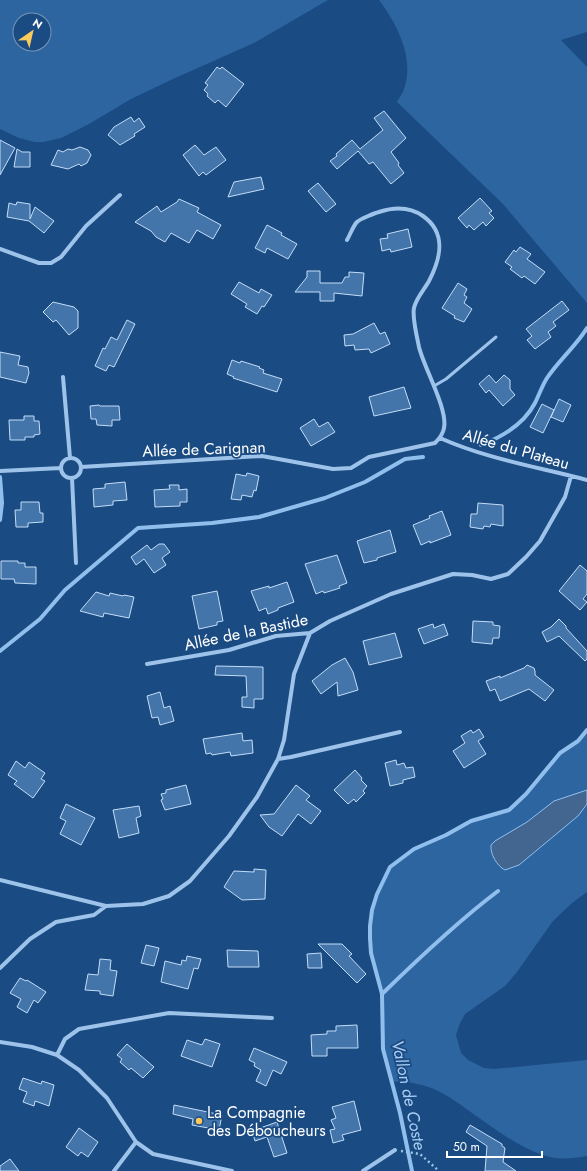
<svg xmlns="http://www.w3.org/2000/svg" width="587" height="1171" font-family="Jost,sans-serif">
<rect width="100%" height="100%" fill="#1a4b82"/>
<!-- green -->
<path fill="#2d65a1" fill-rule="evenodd" d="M0 0H328L254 43 173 79 131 99 89 124 61 138 43 142H35L19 138 0 129ZM20 20H44V44H20Z
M379 0H587V32L561 40 587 67V303L503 204 397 102C399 98 403 93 404 89 415 58 397 24 379 0Z
M587 730V892L572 903 553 921 517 972 505 986 465 1014 460 1023 456 1035 461 1053 468 1060 484 1068 494 1069 587 1060V1156C575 1158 562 1160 550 1157 519 1149 491 1126 465 1108 453 1099 438 1089 422 1085 412 1082 402 1081 392 1082L383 1049 382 994 371 953 370 938V926L372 910 377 894 384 877 390 867 414 849 446 835 471 821 509 810 526 794 560 753 578 741Z"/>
<!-- water -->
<path fill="#42668f" stroke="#91bfed" d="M587 790V804L578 816 519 865 505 870C497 866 490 854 491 845L495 841 527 822 554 801Z"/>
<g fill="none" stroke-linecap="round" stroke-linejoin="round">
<!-- stream -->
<path stroke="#91bfed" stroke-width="4" d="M481 445C502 437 524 424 535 403 539 395 542 386 547 378 559 360 576 346 587 328
M0 477 2 503 0 520
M0 651 40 619 65 590 138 528 212 523 259 517 325 498 365 482 405 459 423 457
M382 994C419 958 457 922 498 891
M412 1171 400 1113 383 1049 382 994 371 953 370 938V926L372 910 377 894 390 867 414 849 446 835 471 821 509 810 526 794 560 753 578 741 587 730"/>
</g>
<!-- building -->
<path fill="#4375ab" stroke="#c3ddf8" d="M217 67 220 69 222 67 244 84 226 107 218 100 215 103 207 96 208 94 204 90 208 85 205 83Z
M384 111 406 138 391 152 399 163 398 165 404 173 391 184 373 162 369 164 358 151 337 169 330 161 337 156 336 154 352 140 360 149 383 130 374 118Z
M131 117 134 122 139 118 145 127 134 134 135 136 120 145 108 135 114 127Z
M0 140 15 148 0 175Z
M195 145 204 155 216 147 226 160 206 175 203 172 199 176 183 155Z
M80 147 88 150 91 155 87 163 81 166 79 164 68 169 51 165 58 150 63 152 68 149 72 150Z
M17 149 22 152H30V167H14Z
M261 177 264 189 228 197 234 182Z
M318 183 336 204 326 212 308 191Z
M480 198 492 211 489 213 494 218 486 226 483 222 474 230 469 225 467 228 458 218Z
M179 199 199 208 197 212 221 225 213 239 197 230 189 243 171 233 165 242 156 237 151 231 135 222 157 206 161 212 177 202Z
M17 202 30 204V219L35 207 54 221 44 233 29 221 7 217 9 203 16 205Z
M267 225 282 233 281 235 297 244 288 259 267 248 265 253 255 248Z
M408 229 412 247 391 252 390 249 382 251 380 239 388 238 387 234Z
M520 247 531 254 527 259 545 272 535 284 524 276 522 278 510 269 512 267 505 262 514 250 516 252Z
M307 271H320V283H342L345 277H349V272L364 273 362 296 334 293V301H320V292H295L307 277Z
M239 282 259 293 261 289 272 295 264 307 262 306 257 314 245 307 247 304 231 294Z
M458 283 467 289 464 295 467 297 464 303 472 309 464 322 454 318 455 316 442 308Z
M562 301 569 310 553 322 556 326 548 332 551 337 535 349 527 340 532 336 526 329Z
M53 302 74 307 78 311V328L69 335 56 320 53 322 43 312Z
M127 320 135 324 114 367 109 365 106 371 95 366 103 348 105 349 111 337 117 340Z
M374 323 380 334 385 332 390 344 371 353 369 349 355 350 354 345 345 346 344 335 353 334Z
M0 352 20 356 18 365 28 367 29 373 26 383 0 377Z
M232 360 240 363 241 361 260 367 259 368 264 370 263 373 282 379 277 392 233 378 234 377 227 374Z
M489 375 496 383 504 375 510 380V389L515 395 503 406 489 390 486 393 479 384Z
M404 387 411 408 374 416 369 397Z
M559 399 571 405 563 422 551 417Z
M542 404 554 410 543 433 530 427Z
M99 405 100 406H119L120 420H112V426L97 425 96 419H91L90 406Z
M24 416H34V421H39L40 434 34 435V437H25V440H10L9 420H24Z
M314 419 319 427 328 422 335 432 311 446 300 428Z
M247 473 259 476 256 491 254 490 252 497 242 495 241 500 231 499 236 474 246 476Z
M125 482 127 500 113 501V505L94 507 93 489 105 488V484Z
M169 485H179V490L187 489V502H180V506L155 507 154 490 170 489Z
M21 502H39L40 513H43V522L28 523V527H16L15 510H21Z
M478 503 503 505V526L491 524 490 527 484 526 483 529 470 527 471 514H477Z
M442 511 451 535 430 543V541L421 545 413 525 430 518 429 516Z
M390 530 396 552 377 558V560L364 563 357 541Z
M159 544H164L170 552 162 558 166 565 154 573 144 559 136 565 131 557 147 545 151 550Z
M337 555 347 583 339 586 340 588 324 593 323 591 316 594 305 564Z
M1 561H18V563H25V567H36V584L15 583 14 579H1Z
M580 565 587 571V594L583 599 587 602 580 610 559 591Z
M287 582 294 602 278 608V610L268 614 266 608 259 611 251 591 269 586V588Z
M217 591 223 621 217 622V625L199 629 192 596Z
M96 592 109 596 110 593 123 596 124 595 134 597 129 618 104 613 103 617 80 611Z
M559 619 566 626V628L587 651V659L585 661 559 636 547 642 542 632 551 627Z
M473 621 493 622V625L500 626 499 638H493L492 644 472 642Z
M433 624 434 628 444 624 448 635 424 644 418 629Z
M395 633 402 657 369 665 363 641Z
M345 658 353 672 358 690 338 696 337 682 321 694 312 681 332 665Z
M527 665 534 668 535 671V675L554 690 545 701 529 689 500 701 495 689 490 691 486 681 500 676V678L524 668Z
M216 666 263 667V699H254V708L242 707V697H247L246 676 215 675Z
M160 692 164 708 170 706 174 721 160 725 158 717 152 718 147 696Z
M479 729 484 737 478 741 486 754 464 768 453 751 465 743 461 736 471 730 473 733Z
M242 733 243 741 252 740 253 753 231 756 230 752 212 755 211 753 206 754 203 739Z
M396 760 397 765 404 763 406 768 413 767 415 777 403 780V783L390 786 385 763Z
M16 761 25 768 29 762 45 773 41 779 45 781 33 798 14 784 17 781 8 775Z
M355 770 362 778 361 780 367 786 363 791 365 793 356 802 354 799 348 804 334 790Z
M186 785 191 804 165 810 161 800 163 799 161 794 166 793V790Z
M296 785 310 796 306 800 321 811 311 824 298 814 282 836 269 827 260 815 274 814Z
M66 804 95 818 81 845 60 834 66 821 60 818Z
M139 806 141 816 136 818 139 833 119 838 113 810Z
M254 869 266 870 265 899 242 900 224 887 234 871 254 872Z
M318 944H342L352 954 349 956 366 974 357 983Z
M146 945 159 948 154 966 141 963Z
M227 950 258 951 259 967H228Z
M321 953 322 968H308L307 954Z
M187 956 201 959 198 969 194 968 188 989 161 982 165 961 181 965 182 960 186 961Z
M100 959 111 960 110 970 117 971 113 996 100 994V991L85 990 88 974 98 975Z
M20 978 26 981 27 980 46 992 38 1003 34 1000 27 1013 17 1007 21 999 10 993Z
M357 1025 358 1048H327V1056H312L311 1035 327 1034V1031H336V1026Z
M205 1039 220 1044 212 1067 181 1056 187 1040 202 1045Z
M127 1044 154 1067 143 1078 131 1068 129 1070 120 1062 122 1059 117 1055Z
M254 1048 287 1062 281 1074 273 1070 266 1086 256 1081 261 1070 254 1066 255 1063 249 1060Z
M23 1078 41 1084 42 1081 54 1085 49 1106 35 1101 34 1106 23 1102 27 1092 19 1089Z
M354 1101 361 1130 342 1135 344 1140 333 1143 330 1130 335 1129 331 1120 336 1118 332 1107Z
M174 1105 222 1115 219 1130 192 1125 193 1119 173 1114Z
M277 1122 287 1153 274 1157 267 1137 255 1141 252 1131Z
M470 1125 502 1144V1146L505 1148 503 1162 516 1171H485L487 1146 466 1132Z
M79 1128 98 1142 88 1157 81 1152 78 1156 66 1147Z
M10 1159 19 1171H0V1166Z"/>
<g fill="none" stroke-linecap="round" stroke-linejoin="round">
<!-- path -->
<path stroke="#9ec3eb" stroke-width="2.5" stroke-dasharray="2 3" stroke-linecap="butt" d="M401 1151 420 1154 439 1171"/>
<!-- lane -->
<path stroke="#9ec3eb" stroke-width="3" d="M434 386 446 379 496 337"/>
<!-- street -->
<path stroke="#9ec3eb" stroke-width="4" d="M0 249 39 263H51L61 257 86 226 120 195
M63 377 70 458
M440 438C487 459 538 467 587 480
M61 468a10 10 0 1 1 20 0a10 10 0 1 1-20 0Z
M81 467 262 456 333 469 351 468 369 457 435 443C439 439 443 434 444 428 448 409 424 368 419 347 417 337 412 317 414 308 416 298 424 290 429 281 441 258 447 233 423 216 410 207 394 207 379 212 375 213 360 219 357 222 353 226 350 235 347 240
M0 471 61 468
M72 478 76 563
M147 664 229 650 276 636 310 633 330 621 391 594 453 574 472 575 491 579 508 574 526 557 540 541 565 497 571 476
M278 759 291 757 400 732
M0 880 106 906 143 904 169 896 190 881 229 836 257 797 278 759 284 740 294 674 310 633
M0 968 30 939 56 922 94 915 106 906
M0 1042 32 1047 57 1055 79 1070 107 1098 136 1142 153 1154 232 1171
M57 1055 65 1039 79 1029 169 1013 272 1018
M114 1171 136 1142
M363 1171 395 1150"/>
</g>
<!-- markers -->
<circle fill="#fdc95a" stroke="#1a4b82" stroke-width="1.5" cx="199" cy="1121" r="4"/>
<g text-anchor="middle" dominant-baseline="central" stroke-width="3.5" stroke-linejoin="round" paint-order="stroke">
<!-- street labels -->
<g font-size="16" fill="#fff" stroke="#1a4b82">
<text transform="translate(204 449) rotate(-2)">Allée de Carignan</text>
<text transform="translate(516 449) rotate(16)">Allée du Plateau</text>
<text transform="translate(246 632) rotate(-12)">Allée de la Bastide</text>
</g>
<!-- poi labels -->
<g font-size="16" fill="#fff" stroke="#1a4b82" text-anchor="start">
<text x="207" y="1112">La Compagnie<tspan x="207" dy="18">des Déboucheurs</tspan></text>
</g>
<!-- water labels -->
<g font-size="17" font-style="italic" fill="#a9cdf3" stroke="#1a4b82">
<text transform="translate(409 1095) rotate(78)">Vallon de Coste</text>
</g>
</g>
<!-- north arrow -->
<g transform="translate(32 32) rotate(34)"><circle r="19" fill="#1a4b82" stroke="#7693b4"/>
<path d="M0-3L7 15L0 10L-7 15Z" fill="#fdc95a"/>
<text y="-6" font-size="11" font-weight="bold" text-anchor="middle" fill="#ffffff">N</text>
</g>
<!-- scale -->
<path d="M447 1151v6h95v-6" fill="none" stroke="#ffffff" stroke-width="2"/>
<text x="453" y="1151" font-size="12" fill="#ffffff" stroke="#1a4b82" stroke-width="3" paint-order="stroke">50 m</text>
</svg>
